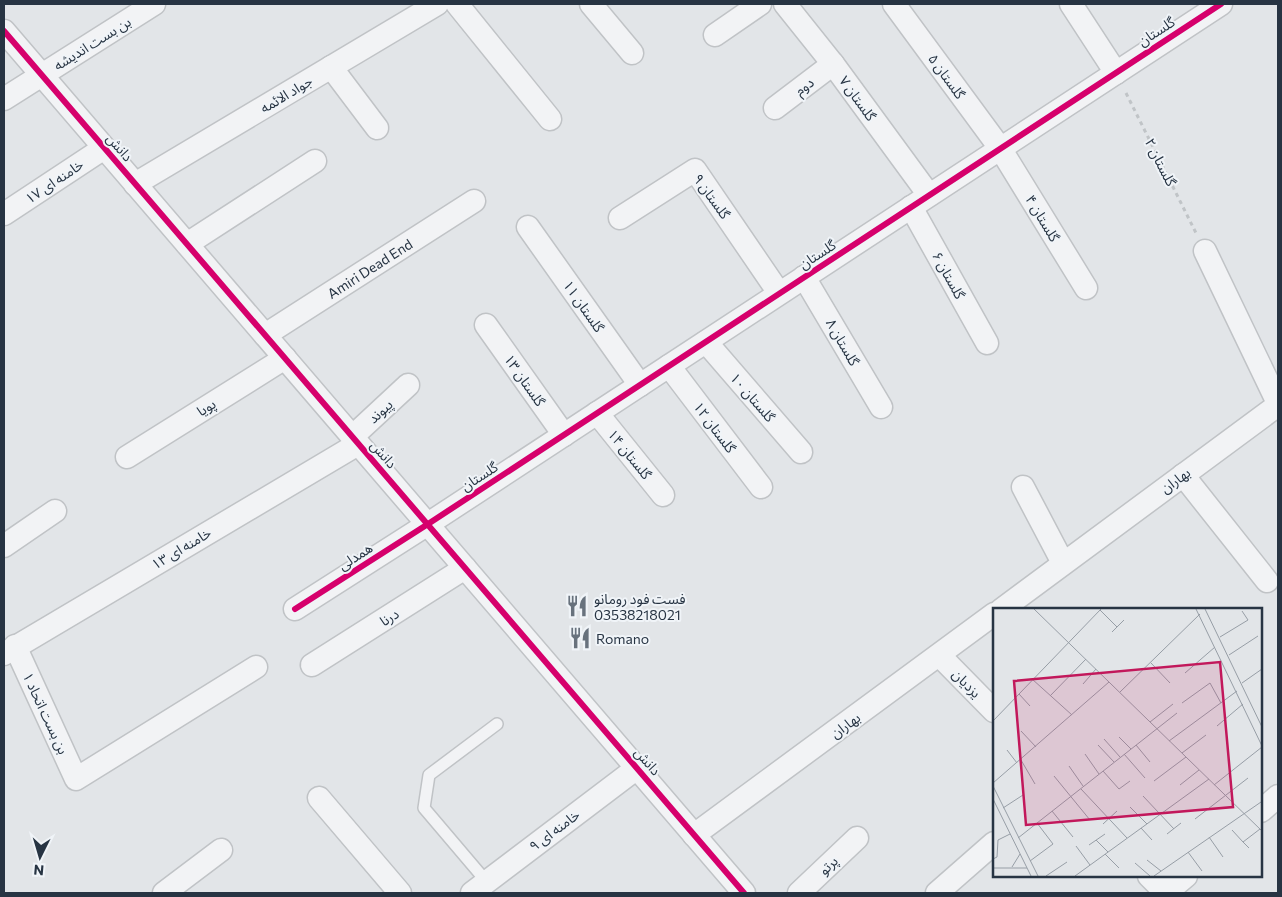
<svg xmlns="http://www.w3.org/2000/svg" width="1282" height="897" font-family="Commissioner,'Noto Sans Arabic',sans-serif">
<rect width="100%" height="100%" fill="#e2e5e8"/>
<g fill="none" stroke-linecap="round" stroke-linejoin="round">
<!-- service casing -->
<g stroke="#c0c3c6" stroke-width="14">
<path id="service" d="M486 881 424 808 429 775 497 724"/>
</g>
<!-- minor casing -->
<g stroke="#c0c3c6" stroke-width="25">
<g id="minor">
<path d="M457 4 550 119"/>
<path d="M591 4 632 53"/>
<path d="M785 4 833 64 929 195"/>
<path d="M894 4 1000 148 1086 288"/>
<path d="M1071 4 1116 73"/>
<path d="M4 31 744 893"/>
<path d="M715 35 760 4"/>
<path d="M331 67 377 128"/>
<path d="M4 99 154 4"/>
<path d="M775 108 833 64"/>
<path d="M135 184 437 4"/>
<path d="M911 207 987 343"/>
<path d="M4 214 104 148"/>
<path d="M620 218 695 170 779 293"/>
<path d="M528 227 640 385"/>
<path d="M187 244 315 161"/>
<path d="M1205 251 1278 403"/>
<path d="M804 277 881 407"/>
<path d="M486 325 564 435"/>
<path id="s1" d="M265 335 474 201"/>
<path d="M706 342 801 452"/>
<path d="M669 366 761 487"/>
<path d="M597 413 663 495"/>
<path d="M352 437 408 385"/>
<path d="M127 457 285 358"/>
<path d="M1183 475 1267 581"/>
<path d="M1023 487 1063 563"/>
<path d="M4 546 55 511"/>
<path d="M295 609 428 524 1221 4"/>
<path d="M1001 610 1278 405"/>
<path d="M15 646 76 779 256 667"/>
<path d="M4 654 358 444"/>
<path d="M940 656 994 711"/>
<path d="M312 665 465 568"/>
<path d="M319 798 400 893"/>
<path d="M1261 811 1278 796"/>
<path d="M694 835 994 614"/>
<path d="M1149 876 1166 893 1186 876"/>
<path d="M164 893 221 850"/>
<path d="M472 893 637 768"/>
<path d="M799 893 857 838"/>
<path d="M937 893 994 843"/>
</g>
</g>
<!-- path -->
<path stroke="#c0c4c7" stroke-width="3" stroke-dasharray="4 4" stroke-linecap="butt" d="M1126 93 1196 233"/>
<!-- service -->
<use href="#service" stroke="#f2f3f5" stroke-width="11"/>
<!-- minor -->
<use href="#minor" stroke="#f2f3f5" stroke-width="22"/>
<!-- cycleway casing -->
<g stroke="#f0f4f8" stroke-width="9">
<path id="cycleway" d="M4 31 744 893
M295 609 428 524 1221 4"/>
</g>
<!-- cycleway -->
<use href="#cycleway" stroke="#d6006c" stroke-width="6"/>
</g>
<!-- icons -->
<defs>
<g id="restaurant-bare" transform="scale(1.725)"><path d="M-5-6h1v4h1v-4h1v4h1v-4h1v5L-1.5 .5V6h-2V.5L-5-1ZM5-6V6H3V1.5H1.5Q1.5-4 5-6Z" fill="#68727d" stroke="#f0f4f8" stroke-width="2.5" paint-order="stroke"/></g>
</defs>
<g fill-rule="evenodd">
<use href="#restaurant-bare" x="577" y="606"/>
<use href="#restaurant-bare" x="580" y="638"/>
</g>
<g text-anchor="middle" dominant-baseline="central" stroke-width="4" stroke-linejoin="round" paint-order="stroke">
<!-- street labels -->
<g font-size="14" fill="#273443" stroke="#f0f4f8">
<text transform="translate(1156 31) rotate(-33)">گلستان</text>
<text transform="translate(92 43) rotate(-32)">بن بست اندیشه</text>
<text transform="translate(947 76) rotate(54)">گلستان ۵</text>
<text transform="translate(804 86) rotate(-37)">دوم</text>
<text transform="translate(286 94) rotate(-31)">جواد الائمه</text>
<text transform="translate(858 98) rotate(54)">گلستان ۷</text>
<text transform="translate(120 147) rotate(49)">دانش</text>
<text transform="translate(1161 162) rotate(63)">گلستان ۲</text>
<text transform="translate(54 181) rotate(-34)">خامنه ای ۱۷</text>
<text transform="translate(712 196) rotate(54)">گلستان ۹</text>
<text transform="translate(1043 218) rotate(59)">گلستان ۴</text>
<text transform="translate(817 254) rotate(-33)">گلستان</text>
<text stroke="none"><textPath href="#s1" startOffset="124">Amiri Dead End</textPath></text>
<text transform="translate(949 275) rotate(61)">گلستان ۶</text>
<text transform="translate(584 306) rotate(55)">گلستان ۱۱</text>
<text transform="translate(843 342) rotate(60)">گلستان ۸</text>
<text transform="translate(525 380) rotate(55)">گلستان ۱۳</text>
<text transform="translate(753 397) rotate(49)">گلستان ۱۰</text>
<text transform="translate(206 407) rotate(-32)">پویا</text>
<text transform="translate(380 411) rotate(-43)">پیوند</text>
<text transform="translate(715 427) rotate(53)">گلستان ۱۲</text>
<text transform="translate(384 454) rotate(49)">دانش</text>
<text transform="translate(630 454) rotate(51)">گلستان ۱۴</text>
<text transform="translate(479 476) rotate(-33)">گلستان</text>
<text transform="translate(1175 480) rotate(-36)">بهاران</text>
<text transform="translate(181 548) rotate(-31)">خامنه ای ۱۳</text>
<text transform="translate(355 556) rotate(-33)">همدلی</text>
<text transform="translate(389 617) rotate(-32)">درنا</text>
<text transform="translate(967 683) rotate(45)">یزدیان</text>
<text transform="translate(46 713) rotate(65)">بن بست اتحاد ۱</text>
<text transform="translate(845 725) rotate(-36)">بهاران</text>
<text transform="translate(648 761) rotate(49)">دانش</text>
<text transform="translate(554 830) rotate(-37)">خامنه ای ۹</text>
<text transform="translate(828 865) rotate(-44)">پرتو</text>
</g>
<!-- poi labels -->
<g font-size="14" fill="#273443" stroke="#f0f4f8" text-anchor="start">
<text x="594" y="598">فست فود رومانو<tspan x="594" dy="16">03538218021</tspan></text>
<text x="596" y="638">Romano</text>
</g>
</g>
<!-- overview -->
<g transform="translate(993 608)">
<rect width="269" height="269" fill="#e2e5e8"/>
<path fill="none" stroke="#979ea6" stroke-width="1" d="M41 1 269 223M203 1 269 138M212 1 269 119M107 2 124 19M119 24 131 12M227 29 255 12 249 3M236 47 265 28M158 55 177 75M192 65 222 39M39 71 79 107M249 75 269 61M90 76 103 61M127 84 207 6M26 86 37 98M57 88 93 51M189 95 217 75 228 95M0 113 108 1M157 114 180 96M224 118 250 96M28 123 43 139M126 129 138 141M111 131 127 149M176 133 244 83M105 137 121 154M143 137 157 154M14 142 24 155M189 145 213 127M92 146 106 166M131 146 152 170M28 152 42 176M76 158 90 178M110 163 126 181 137 173M61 168 97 212M161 173 193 149M0 175 116 74M187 177 206 162M221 177 269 139M0 178 45 268M88 181 134 230M150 188 181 221M0 191 38 268M137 199 154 216M10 200 30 187M59 203 80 229M202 211 255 170M110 216 124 203M148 220 159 232M239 222 250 234M174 226 188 215M216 229 230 249M25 230 184 105M103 232 115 244M96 237 112 226M83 238 97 257M256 240 250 234 267 221M195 244 209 263M112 246 126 260M0 251 4 249 5 232 17 226M154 252 168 263M37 253 60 236 44 215M142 255 157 268M19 259 27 246M0 260H34M53 268 74 254M82 268 216 171M161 268 268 194"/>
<path fill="#c2185b" fill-opacity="0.15" stroke="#c2185b" stroke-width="2.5" d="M227 54 240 199 33 217 21 73Z"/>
<rect width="269" height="269" fill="none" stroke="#273443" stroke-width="2.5"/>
</g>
<!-- border -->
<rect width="1282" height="897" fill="none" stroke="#273443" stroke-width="10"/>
<!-- north arrow -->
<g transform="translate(40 857) rotate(185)" stroke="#f0f4f8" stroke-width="4" paint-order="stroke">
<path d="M0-4L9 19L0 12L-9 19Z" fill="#273443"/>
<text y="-8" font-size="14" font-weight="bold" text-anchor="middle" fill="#273443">N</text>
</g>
</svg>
